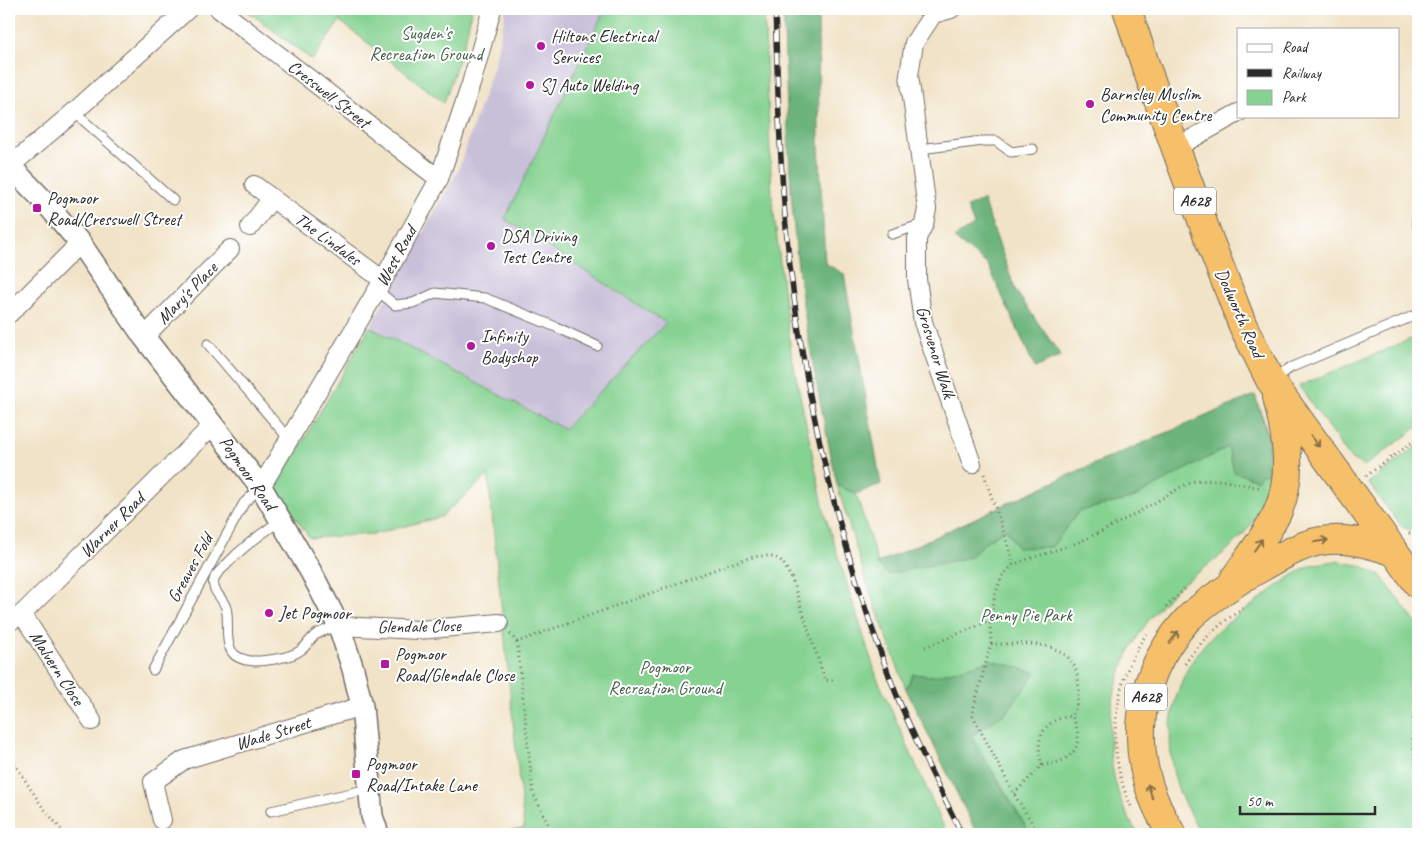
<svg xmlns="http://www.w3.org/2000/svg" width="1427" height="843" font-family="Caveat,sans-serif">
<rect width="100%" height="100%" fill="#fff"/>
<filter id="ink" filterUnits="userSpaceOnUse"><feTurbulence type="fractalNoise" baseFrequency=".02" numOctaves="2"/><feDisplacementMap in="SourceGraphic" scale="10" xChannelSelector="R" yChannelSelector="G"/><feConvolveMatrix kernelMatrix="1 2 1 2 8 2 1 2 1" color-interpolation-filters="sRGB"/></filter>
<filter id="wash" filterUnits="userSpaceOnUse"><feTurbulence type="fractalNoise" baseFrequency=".0096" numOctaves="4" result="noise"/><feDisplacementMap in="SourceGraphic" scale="20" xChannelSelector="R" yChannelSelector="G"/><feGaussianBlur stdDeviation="1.12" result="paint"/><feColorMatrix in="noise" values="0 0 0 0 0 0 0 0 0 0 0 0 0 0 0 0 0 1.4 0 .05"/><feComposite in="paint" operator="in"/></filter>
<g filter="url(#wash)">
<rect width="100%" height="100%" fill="#f1e3c7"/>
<!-- industrial -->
<path fill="#c8bfd8" d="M506 9H764L766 62 666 323 564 429 370 327 458 170 494 66Z"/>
<!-- green -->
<path fill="#85d291" stroke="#587e5e" d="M245 9H472L466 37 444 103 340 21 312 60Z
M633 9H764L772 198 791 352 825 515 877 678 947 834H482L524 829 488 475 441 517 374 534 310 538 275 489 370 327 564 429 666 323 505 219 603 13 631 12Z
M1418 336V427L1364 466 1350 458 1299 386Z
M1255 395C1259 410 1268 427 1269 442 1271 462 1269 487 1261 506 1249 536 1222 555 1197 573 1190 579 1182 583 1176 589 1156 609 1139 631 1127 656 1101 712 1104 783 1138 834H1030L998 779 913 674 906 689 866 581 837 485 856 494 878 563 1078 471Z
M1417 446H1418V534L1416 532 1402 527 1368 483Z
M1335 561 1359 565 1381 576 1418 626V834H1202C1194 822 1186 808 1180 794 1162 748 1169 689 1200 650 1215 630 1236 617 1255 603 1274 589 1294 571 1316 564 1322 563 1329 562 1335 561Z"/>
<!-- forest -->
<path fill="#6cb47b" stroke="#4c7053" d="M783 9H818L819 142 825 263 844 274 881 484 856 494 837 485C822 412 807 341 798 267 788 182 787 95 783 9Z
M983 200 1016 291 1061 356 1035 368 988 265 954 238 974 225 967 207Z
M1255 395 1269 441V473L1262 474 1257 480 1234 472 1228 447 1131 499 1079 511 1052 547 1017 548 1006 529 987 541 971 557 888 574 876 564 1078 471Z
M992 660 1036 673 1007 712 971 736 1030 834H977L906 689 913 674 934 676Z"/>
</g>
<g filter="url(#ink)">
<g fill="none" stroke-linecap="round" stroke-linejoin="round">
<!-- service casing -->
<g stroke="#706b62" stroke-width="11">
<path id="service" d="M74 112 173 200
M920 149 983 141H996L1011 152 1033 149
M1417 220 1418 226
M892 234 923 224
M377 290 395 305 413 303 435 293 485 298 556 327 597 346
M208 344 289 439
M1273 379 1292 367 1418 314
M281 520C260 535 242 547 225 566 222 569 217 573 215 577 209 590 223 597 226 608 231 625 219 655 246 660 258 663 292 658 301 650 307 646 311 637 317 634 323 630 331 628 338 626
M153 670 244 503 261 487
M271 811 369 789"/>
</g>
<!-- minor casing -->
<g stroke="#706b62" stroke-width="20">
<path id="minor" d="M219 9 439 179
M951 9 933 14 914 43 909 75 927 209 924 224 917 238V279L923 322 972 464
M1175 148 1238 113
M10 166 74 112 188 9
M254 185 383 280
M250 227 272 198
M9 314 80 243
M144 337 230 249
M261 487 383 280 439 179 471 84 492 9
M22 614 92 721
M9 622 22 614 213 425
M339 626 419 630 499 623
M162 820 153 782 184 760 362 706"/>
</g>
<!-- tertiary casing -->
<g stroke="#706b62" stroke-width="24">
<path id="tertiary" d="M9 165 45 202 80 243 144 337 261 487 311 572 339 626 353 669 362 706 372 816 378 834"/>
</g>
<!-- trunk casing -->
<g stroke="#706b62" stroke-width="30">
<path id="trunk" d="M1127 9 1146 67 1210 242 1243 326 1270 380 1418 584
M1234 579C1249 557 1267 535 1278 511 1294 474 1286 435 1277 397
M1172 834C1127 764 1130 684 1186 621 1202 604 1230 586 1250 574 1311 539 1326 529 1395 552"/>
</g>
<!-- path -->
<path stroke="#706b62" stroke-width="3" stroke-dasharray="1 4" stroke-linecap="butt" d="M984 474 1014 564
M1366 476 1418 438
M1409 533 1414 535 1418 539
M1411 606 1418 615
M1166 607 1187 587
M510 634 517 642 741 560C754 557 773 551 783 563 786 567 788 573 791 577L825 680H834
M517 642 533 793 553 834
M991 644C1021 645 1072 636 1078 679 1080 692 1078 704 1072 716 1043 719 1034 738 1042 765L1014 794
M925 647 990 621
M1185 664C1201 640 1220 624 1243 608
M1418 699C1409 722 1412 747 1418 771
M9 755 41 805 65 834
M1042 765C1072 763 1087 746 1072 716
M1131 806C1105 752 1112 680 1148 632
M1039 834 1014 794 972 714 991 644 990 621 995 595 1002 576 1014 564 1077 543 1107 529 1135 514 1183 486 1195 481 1220 480 1262 488"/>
<!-- service -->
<use href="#service" stroke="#fff" stroke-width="9"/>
<!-- minor -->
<use href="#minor" stroke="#fff" stroke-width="18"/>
<!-- tertiary -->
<use href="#tertiary" stroke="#fff" stroke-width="21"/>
<!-- trunk -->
<use href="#trunk" stroke="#f6c06b" stroke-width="28"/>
<!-- rail casing -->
<g stroke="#2b2b2b" stroke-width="5.5">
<path id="rail" d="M775 9C778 94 780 181 790 266 806 401 837 534 884 662 905 721 934 778 962 834"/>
</g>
<!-- rail -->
<use href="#rail" stroke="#fff" stroke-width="4" stroke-dasharray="11" stroke-linecap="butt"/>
</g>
<!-- one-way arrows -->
<defs><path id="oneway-shaft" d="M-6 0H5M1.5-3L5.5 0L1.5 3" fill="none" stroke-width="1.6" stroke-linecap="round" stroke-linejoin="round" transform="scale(1.25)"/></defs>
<g stroke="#866e48">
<use href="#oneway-shaft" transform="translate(1315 441) rotate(54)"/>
<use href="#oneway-shaft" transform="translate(1321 541) rotate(-10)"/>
<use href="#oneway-shaft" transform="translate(1258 545) rotate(-56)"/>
<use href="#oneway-shaft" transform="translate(1174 637) rotate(-53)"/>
<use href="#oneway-shaft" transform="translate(1150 791) rotate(-108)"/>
</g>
</g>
<!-- markers -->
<g fill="#b5179e" stroke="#fff" stroke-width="2">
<circle cx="541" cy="46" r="5"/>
<circle cx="530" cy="85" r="5"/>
<circle cx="1090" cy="104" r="5"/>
<rect x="32" y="203" width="10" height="10" rx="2.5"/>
<circle cx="491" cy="246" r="5"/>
<circle cx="471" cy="346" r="5"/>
<circle cx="269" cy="613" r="5"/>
<rect x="380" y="659" width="10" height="10" rx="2.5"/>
<rect x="351" y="769" width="10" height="10" rx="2.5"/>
</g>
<g text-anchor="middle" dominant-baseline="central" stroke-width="4" stroke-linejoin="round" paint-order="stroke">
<!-- shield labels -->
<g fill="#fff" stroke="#6b6b6b" stroke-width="1">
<rect x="1174" y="187.5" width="42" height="27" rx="4"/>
<rect x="1125" y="683.5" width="42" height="27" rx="4"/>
</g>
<g font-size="16" font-weight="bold" fill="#2b2b2b">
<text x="1195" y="201">A628</text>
<text x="1146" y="697">A628</text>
</g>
<!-- park labels -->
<g font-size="18" fill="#465d4a" stroke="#fff">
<text x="426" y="33">Sugden's<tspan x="426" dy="21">Recreation Ground</tspan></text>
<text x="1026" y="615">Penny Pie Park</text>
<text x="665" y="667">Pogmoor<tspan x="665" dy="21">Recreation Ground</tspan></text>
</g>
<!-- poi labels -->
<g font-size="18" fill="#2b2b2b" stroke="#fff" text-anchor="start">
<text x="551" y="36">Hiltons Electrical<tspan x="551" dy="21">Services</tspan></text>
<text x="540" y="85">SJ Auto Welding</text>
<text x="1100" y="94">Barnsley Muslim<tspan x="1100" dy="21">Community Centre</tspan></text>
<text x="47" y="198">Pogmoor<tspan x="47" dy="21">Road/Cresswell Street</tspan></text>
<text x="501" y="236">DSA Driving<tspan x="501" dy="21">Test Centre</tspan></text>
<text x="481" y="336">Infinity<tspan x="481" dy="21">Bodyshop</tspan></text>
<text x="279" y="613">Jet Pogmoor</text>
<text x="395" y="654">Pogmoor<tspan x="395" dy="21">Road/Glendale Close</tspan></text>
<text x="366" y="764">Pogmoor<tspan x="366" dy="21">Road/Intake Lane</tspan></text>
</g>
<!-- street labels -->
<g font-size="18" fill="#2b2b2b" stroke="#fff">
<text transform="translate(329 94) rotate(38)">Cresswell Street</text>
<text transform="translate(328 239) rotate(36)">The Lindales</text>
<text transform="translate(396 256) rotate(-61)">West Road</text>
<text transform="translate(187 293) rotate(-46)">Mary's Place</text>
<text transform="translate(1240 313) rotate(66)">Dodworth Road</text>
<text transform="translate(936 352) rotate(73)">Grosvenor Walk</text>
<text transform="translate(248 473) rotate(55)">Pogmoor Road</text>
<text transform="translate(112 525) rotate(-45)">Warner Road</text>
<text transform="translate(190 568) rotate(-61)">Greaves Fold</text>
<text transform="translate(419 626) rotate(-1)">Glendale Close</text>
<text transform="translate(57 668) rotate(57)">Malvern Close</text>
<text transform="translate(273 733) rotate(-17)">Wade Street</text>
</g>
</g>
<!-- margin -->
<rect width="1427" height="843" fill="none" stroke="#fff" stroke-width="30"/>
<!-- legend -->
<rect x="1237" y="28" width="162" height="90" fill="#ffffff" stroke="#aaaaaa"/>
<rect x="1247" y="44" width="25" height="8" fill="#ffffff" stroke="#aaaaaa"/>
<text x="1282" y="52" font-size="15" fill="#2b2b2b">Road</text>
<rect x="1247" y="69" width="25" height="8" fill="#2b2b2b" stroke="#aaaaaa"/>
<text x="1282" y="78" font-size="15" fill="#2b2b2b">Railway</text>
<rect x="1247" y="90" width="25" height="15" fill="#85d291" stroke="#aaaaaa"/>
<text x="1282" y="102" font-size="15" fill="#2b2b2b">Park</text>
<!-- scale -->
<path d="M1240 806v8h135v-8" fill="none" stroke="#2b2b2b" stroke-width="2.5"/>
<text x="1247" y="806" font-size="15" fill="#2b2b2b" stroke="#ffffff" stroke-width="4" paint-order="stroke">50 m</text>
</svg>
